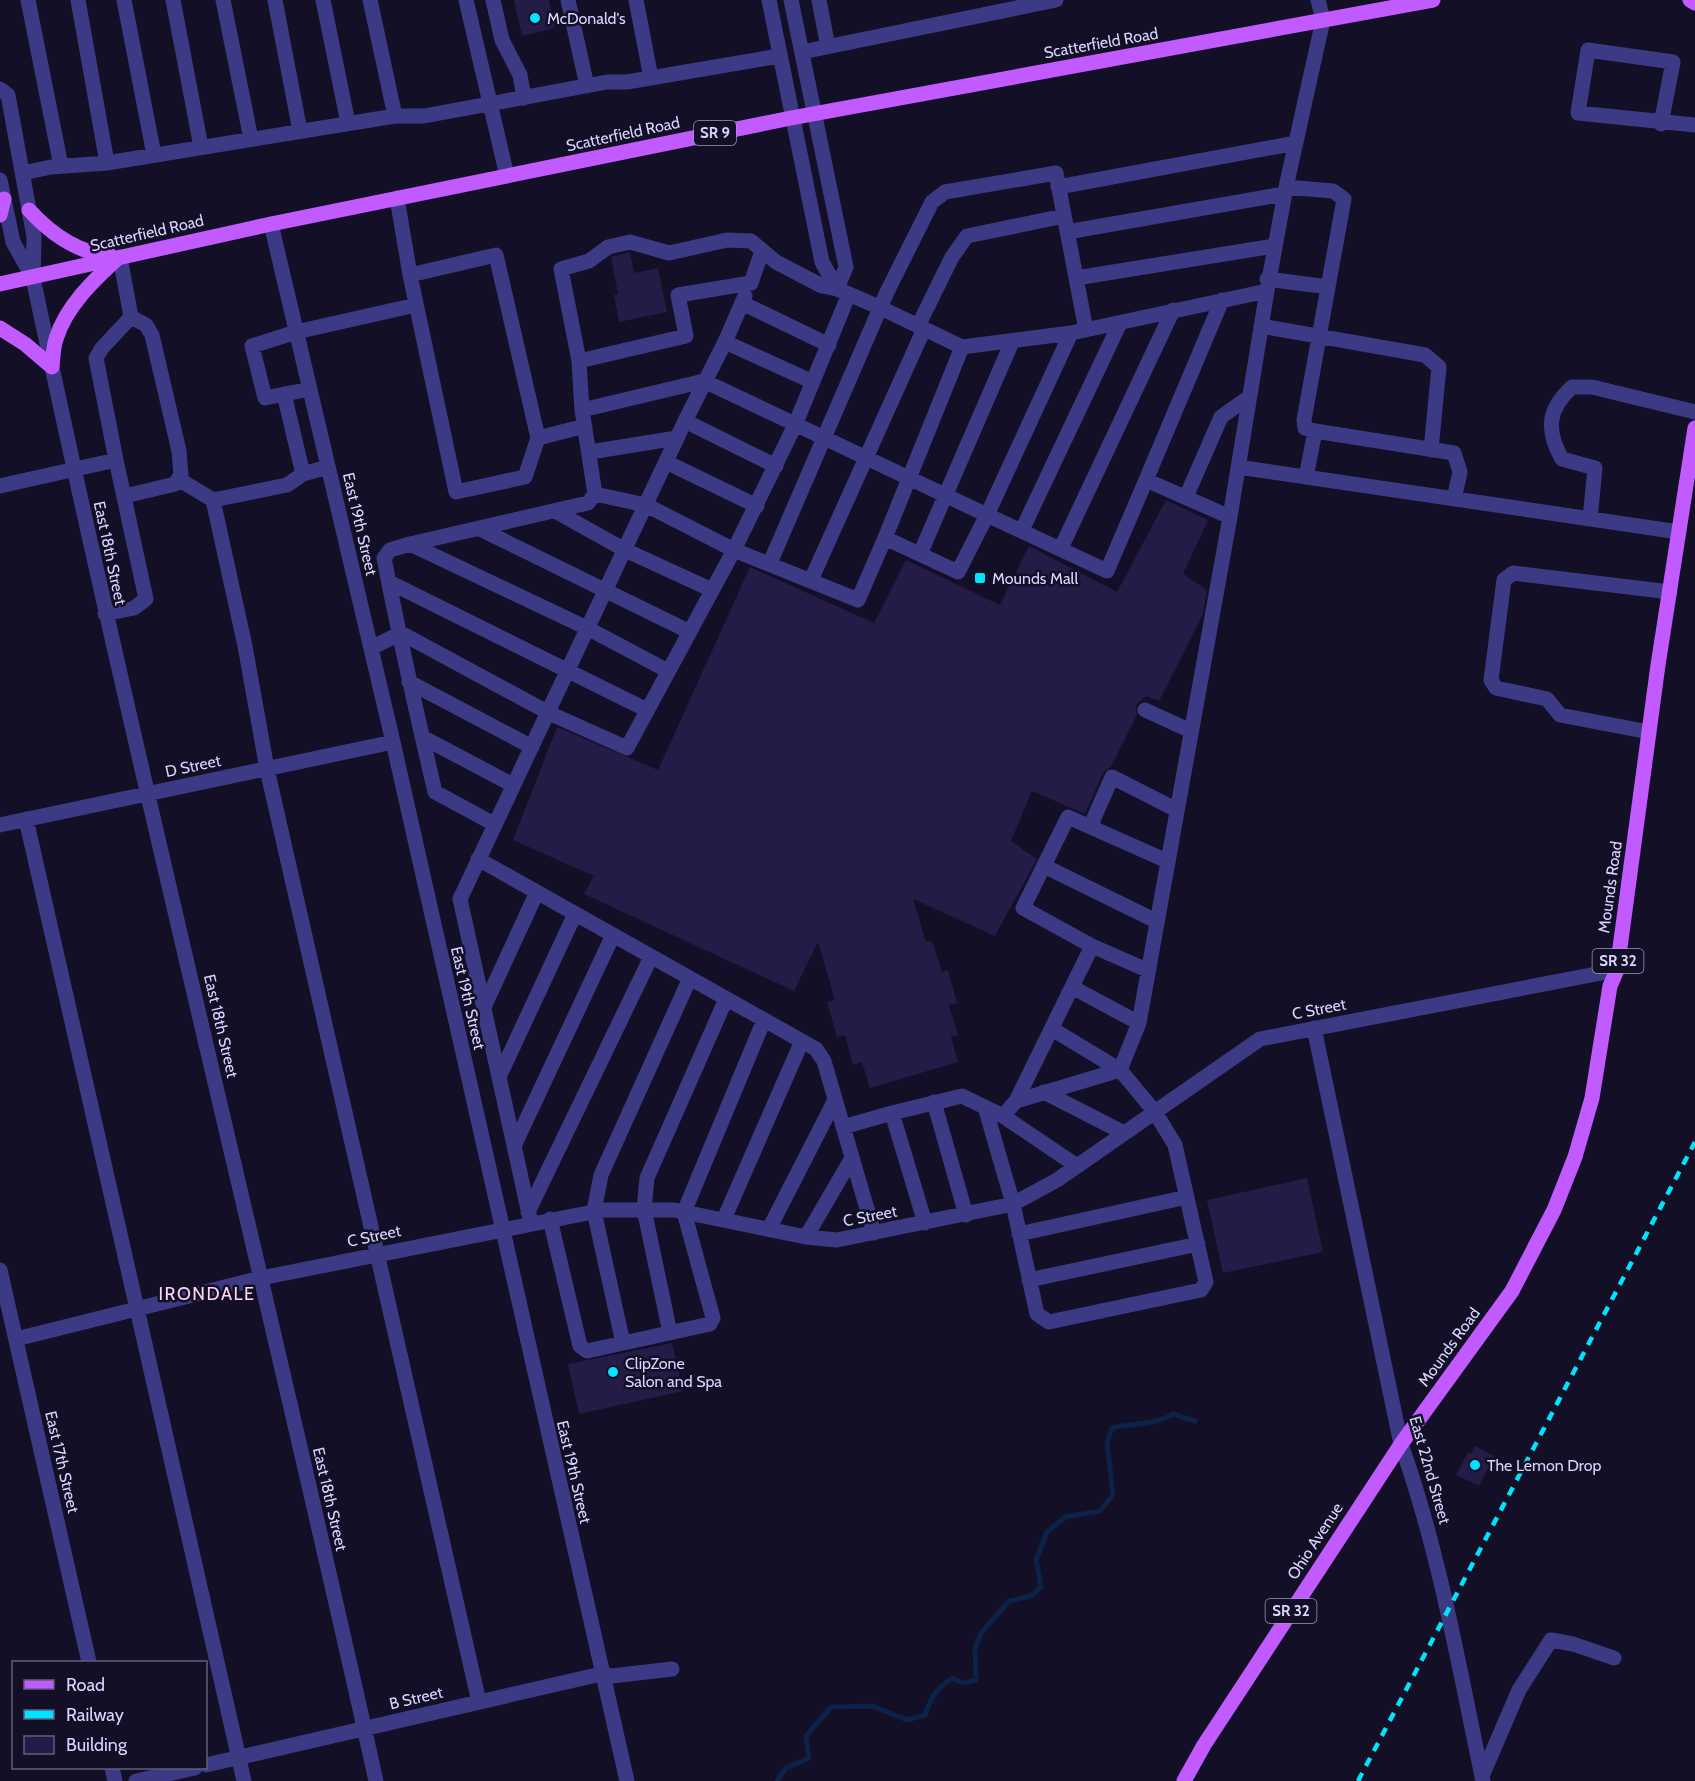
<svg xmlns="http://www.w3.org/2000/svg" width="1695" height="1781" font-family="Cabin,sans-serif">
<rect width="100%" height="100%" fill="#130f26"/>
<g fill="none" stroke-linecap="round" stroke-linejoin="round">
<!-- stream -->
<path stroke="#0c2248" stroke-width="5" d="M777 1781 786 1768 809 1758 806 1736 831 1707 872 1706 907 1720 925 1715C931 1697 937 1688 952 1678L963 1683 976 1680 975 1648 981 1633 1009 1601 1031 1596 1041 1587 1036 1560 1047 1532 1065 1517 1100 1511 1113 1495 1107 1443 1112 1428C1132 1423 1157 1425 1173 1414L1195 1421"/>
</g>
<!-- building -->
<path fill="#241b47" d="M514 0H549L555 28 522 36Z
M630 252 634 273 658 268 667 312 619 322 614 295 618 294 611 257Z
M1166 500 1208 520 1183 574 1207 590 1203 614 1159 701 1146 696 1136 705 1137 715 1111 767 1103 773 1085 814 1032 791 1011 841 1037 859 995 936 913 899 926 942 932 941 942 972 948 970 957 1003 949 1005 958 1035 951 1037 958 1062 870 1088 862 1062 853 1065 845 1035 837 1037 827 1002 835 1000 818 942 794 991 584 894 594 876 513 840 557 727 658 770 750 567 874 623 906 560 1000 605 1029 546 1117 592Z
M1307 1178 1323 1252 1223 1273 1207 1200Z
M672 1343 683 1391 579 1414 568 1364Z
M1475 1446 1494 1456 1479 1486 1456 1475 1468 1452 1471 1454Z"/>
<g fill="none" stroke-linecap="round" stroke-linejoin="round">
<!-- minor -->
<path stroke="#3d3a85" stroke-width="15" d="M28 0 61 166
M78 0 107 163
M124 0 154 155
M173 0 201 147
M223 0 251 139
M275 0 300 131
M323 0 348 123
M370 0 395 116
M466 0 507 176
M493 0 502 40 520 75 524 98
M568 0 587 86
M636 0 651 78
M769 0 822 262 837 289
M791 0 846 267 837 289
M819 0 828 47
M802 52 1056 0
M0 89 8 95 34 237 33 278C139 781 265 1279 376 1781
M1661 124 1673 62 1588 50 1578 113 1695 125
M23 173 51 167 107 163 395 116H424L607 82H627L779 56
M0 180 13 242 33 278
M1058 187 1296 143
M397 198 410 275 496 255 538 438 585 426
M271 224 393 742 627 1781
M1067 232 1284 194
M120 257 131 317
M410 275 456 492 525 477 538 438
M1076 278 1274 246
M1267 279 1328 287
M1267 291 1286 187
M742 303 829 345
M918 326 952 257 967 236 1064 216
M1261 326 1425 355 1439 367 1431 450
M725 342 745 296
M579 361 686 336 678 295 751 283 762 251
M310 389 265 398 252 346 296 332 416 305
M284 394 303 474
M582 410 704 381 987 515 1071 333
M685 421 776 466
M1315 431 1305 428 1304 420 1344 199 1333 191 1286 187 1323 20 1318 0
M590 452 677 438
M116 460 96 358 102 348 131 317
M666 462 757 506
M328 467 303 474 287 485 213 500 245 646 267 769 479 1702
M1238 467 1679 532
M1306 477 1315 431 1454 453 1460 472 1454 499
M180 480 213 500
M1146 480 1222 300
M0 486 116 460 146 599 134 608 105 614
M595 494 646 505 734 550 795 425 849 294
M125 496 175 484 181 475 179 451 152 335 146 325 131 317
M1186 497 1221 417 1249 397
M555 511 625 550 712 590
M1590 519 1595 468 1562 459C1546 430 1547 410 1572 387H1592L1695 412
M480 529 690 632
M1022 530 1120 323
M885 538 962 347
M410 544 589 629 668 671
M1061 548 1173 310
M920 554 1012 342
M770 563 887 292 932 202 945 192 1056 173 1086 330
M811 580 924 329
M389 582 647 710
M371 648 401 633 549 713 627 748 734 550 858 600 885 538 958 572 987 515 1107 571 1146 480 1230 517 1267 291 1071 333 962 347 881 308 837 289 822 286 776 262 751 241 727 240 669 253 630 242 608 247 589 261 561 269 579 361 582 410 595 494 588 503 410 544 390 550 384 558C399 637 417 715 435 792L494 824
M409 682 532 747
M1145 710 1191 731
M1649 732 1560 715 1547 699 1496 688 1491 680 1504 580 1513 573 1670 592
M422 737 513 785
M26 819 244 1781
M0 825 393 742
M1090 827 1112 777 1175 809
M478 859 816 1049 824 1061 874 1233
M1044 866 1156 921
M1092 946 1147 970
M1072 987 1139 1023
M484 1007 537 892
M1314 1028 1401 1444C1440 1554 1459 1668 1483 1781
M1052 1029 1120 1070
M499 1077 575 914
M1044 1092 1124 1133
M1016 1101 1120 1070
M934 1102 966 1215
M985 1107 1013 1204 1037 1314 1049 1322 1201 1290 1206 1282 1175 1145 1155 1112 1120 1070 1139 1023 1230 517
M892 1113 962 1096 1003 1116 1016 1101 1092 946 1023 908 1068 817 1167 861
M1003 1116 1077 1166
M843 1127 892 1113 925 1223
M514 1146 613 935
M528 1212 651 957
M550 1219 580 1346 587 1351 710 1324 713 1318 684 1212 764 1020
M724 1219 802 1041
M531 1223 460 899 685 421 725 342 813 382
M769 1229 835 1100
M1019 1234 1187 1197
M806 1237 852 1158
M0 1270 89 1662
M1029 1280 1198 1244
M670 1333 644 1209 647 1178 726 999
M16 1339 261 1278 603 1210H674L806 1237 837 1240 1013 1204 1057 1180 1260 1039 1617 970
M623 1343 594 1211 601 1175 690 978
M206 1765 601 1674 612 1676 672 1669
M112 1768 115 1781
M1482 1776 1519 1690 1551 1640 1573 1644 1614 1658
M136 1781 195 1768"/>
<!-- major -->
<path stroke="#c25bff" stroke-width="15" d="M1690 0 1695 3
M29 210C51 234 77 253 111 256
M0 215 4 199
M0 284 271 224 791 118 1433 0
M0 328 25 344 52 367
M52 367C53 358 53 348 56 339 66 306 94 280 118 258
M1184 1781 1204 1745 1401 1444 1512 1291 1554 1210 1575 1157 1592 1098 1610 986 1617 970 1658 665 1695 428"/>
<!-- rail -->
<path stroke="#00e5ff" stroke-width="4.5" stroke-dasharray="9 8" stroke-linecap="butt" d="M1358 1781 1695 1142"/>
</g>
<!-- markers -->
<g fill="#00e5ff" stroke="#130f26" stroke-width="2">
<circle cx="535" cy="18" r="6"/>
<rect x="974" y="572" width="12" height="12" rx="3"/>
<circle cx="613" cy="1372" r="6"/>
<circle cx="1475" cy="1465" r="6"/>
</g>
<g text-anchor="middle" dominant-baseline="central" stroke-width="5" stroke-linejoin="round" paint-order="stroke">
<!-- shield labels -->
<g fill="#130f26" stroke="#9e99be" stroke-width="1.5">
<rect x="694" y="121" width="42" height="24" rx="4.5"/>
<rect x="1592.5" y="949" width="51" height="24" rx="4.5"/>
<rect x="1265.5" y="1599" width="51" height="24" rx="4.5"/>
</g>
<g font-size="15" font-weight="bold" fill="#d9d4ff">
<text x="715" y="133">SR 9</text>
<text x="1618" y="961">SR 32</text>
<text x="1291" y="1611">SR 32</text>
</g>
<!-- poi labels -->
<g font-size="16" fill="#d9d4ff" stroke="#130f26" text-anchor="start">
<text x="547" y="18">McDonald's</text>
<text x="992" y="578">Mounds Mall</text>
<text x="625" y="1363">ClipZone<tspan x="625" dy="18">Salon and Spa</tspan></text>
<text x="1487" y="1465">The Lemon Drop</text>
</g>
<!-- street labels -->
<g font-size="16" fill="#d9d4ff" stroke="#130f26">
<text transform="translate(1101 43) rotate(-10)">Scatterfield Road</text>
<text transform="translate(623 134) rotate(-12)">Scatterfield Road</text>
<text transform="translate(147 233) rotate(-13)">Scatterfield Road</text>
<text transform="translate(360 524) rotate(77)">East 19th Street</text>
<text transform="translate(110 553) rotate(78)">East 18th Street</text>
<text transform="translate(193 766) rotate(-12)">D Street</text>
<text transform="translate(1610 887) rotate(-82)">Mounds Road</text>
<text transform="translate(468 998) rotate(77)">East 19th Street</text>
<text transform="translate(1319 1009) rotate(-11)">C Street</text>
<text transform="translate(221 1026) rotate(77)">East 18th Street</text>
<text transform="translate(870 1216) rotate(-11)">C Street</text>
<text transform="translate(374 1236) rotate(-12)">C Street</text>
<text transform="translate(1449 1347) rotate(-54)">Mounds Road</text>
<text transform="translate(62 1462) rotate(77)">East 17th Street</text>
<text transform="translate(1430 1470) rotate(74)">East 22nd Street</text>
<text transform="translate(574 1472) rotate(77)">East 19th Street</text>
<text transform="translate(330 1499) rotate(77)">East 18th Street</text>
<text transform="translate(1315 1541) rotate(-57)">Ohio Avenue</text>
<text transform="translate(416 1698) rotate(-13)">B Street</text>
</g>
<!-- neighbourhood labels -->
<g font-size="18" letter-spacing="1.5" fill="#ffd6f0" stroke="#130f26">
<text x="207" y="1294">IRONDALE</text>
</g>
</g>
<!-- legend -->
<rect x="12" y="1661" width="195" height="108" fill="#130f26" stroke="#625e7d" stroke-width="1.5"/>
<rect x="24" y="1680" width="30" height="9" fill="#c25bff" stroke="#625e7d" stroke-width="1.5"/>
<text x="66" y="1691" font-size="18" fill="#d9d4ff">Road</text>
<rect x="24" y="1710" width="30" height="9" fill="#00e5ff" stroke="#625e7d" stroke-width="1.5"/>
<text x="66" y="1721" font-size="18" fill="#d9d4ff">Railway</text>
<rect x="24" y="1736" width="30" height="18" fill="#241b47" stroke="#625e7d" stroke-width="1.5"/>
<text x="66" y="1751" font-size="18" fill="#d9d4ff">Building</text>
</svg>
